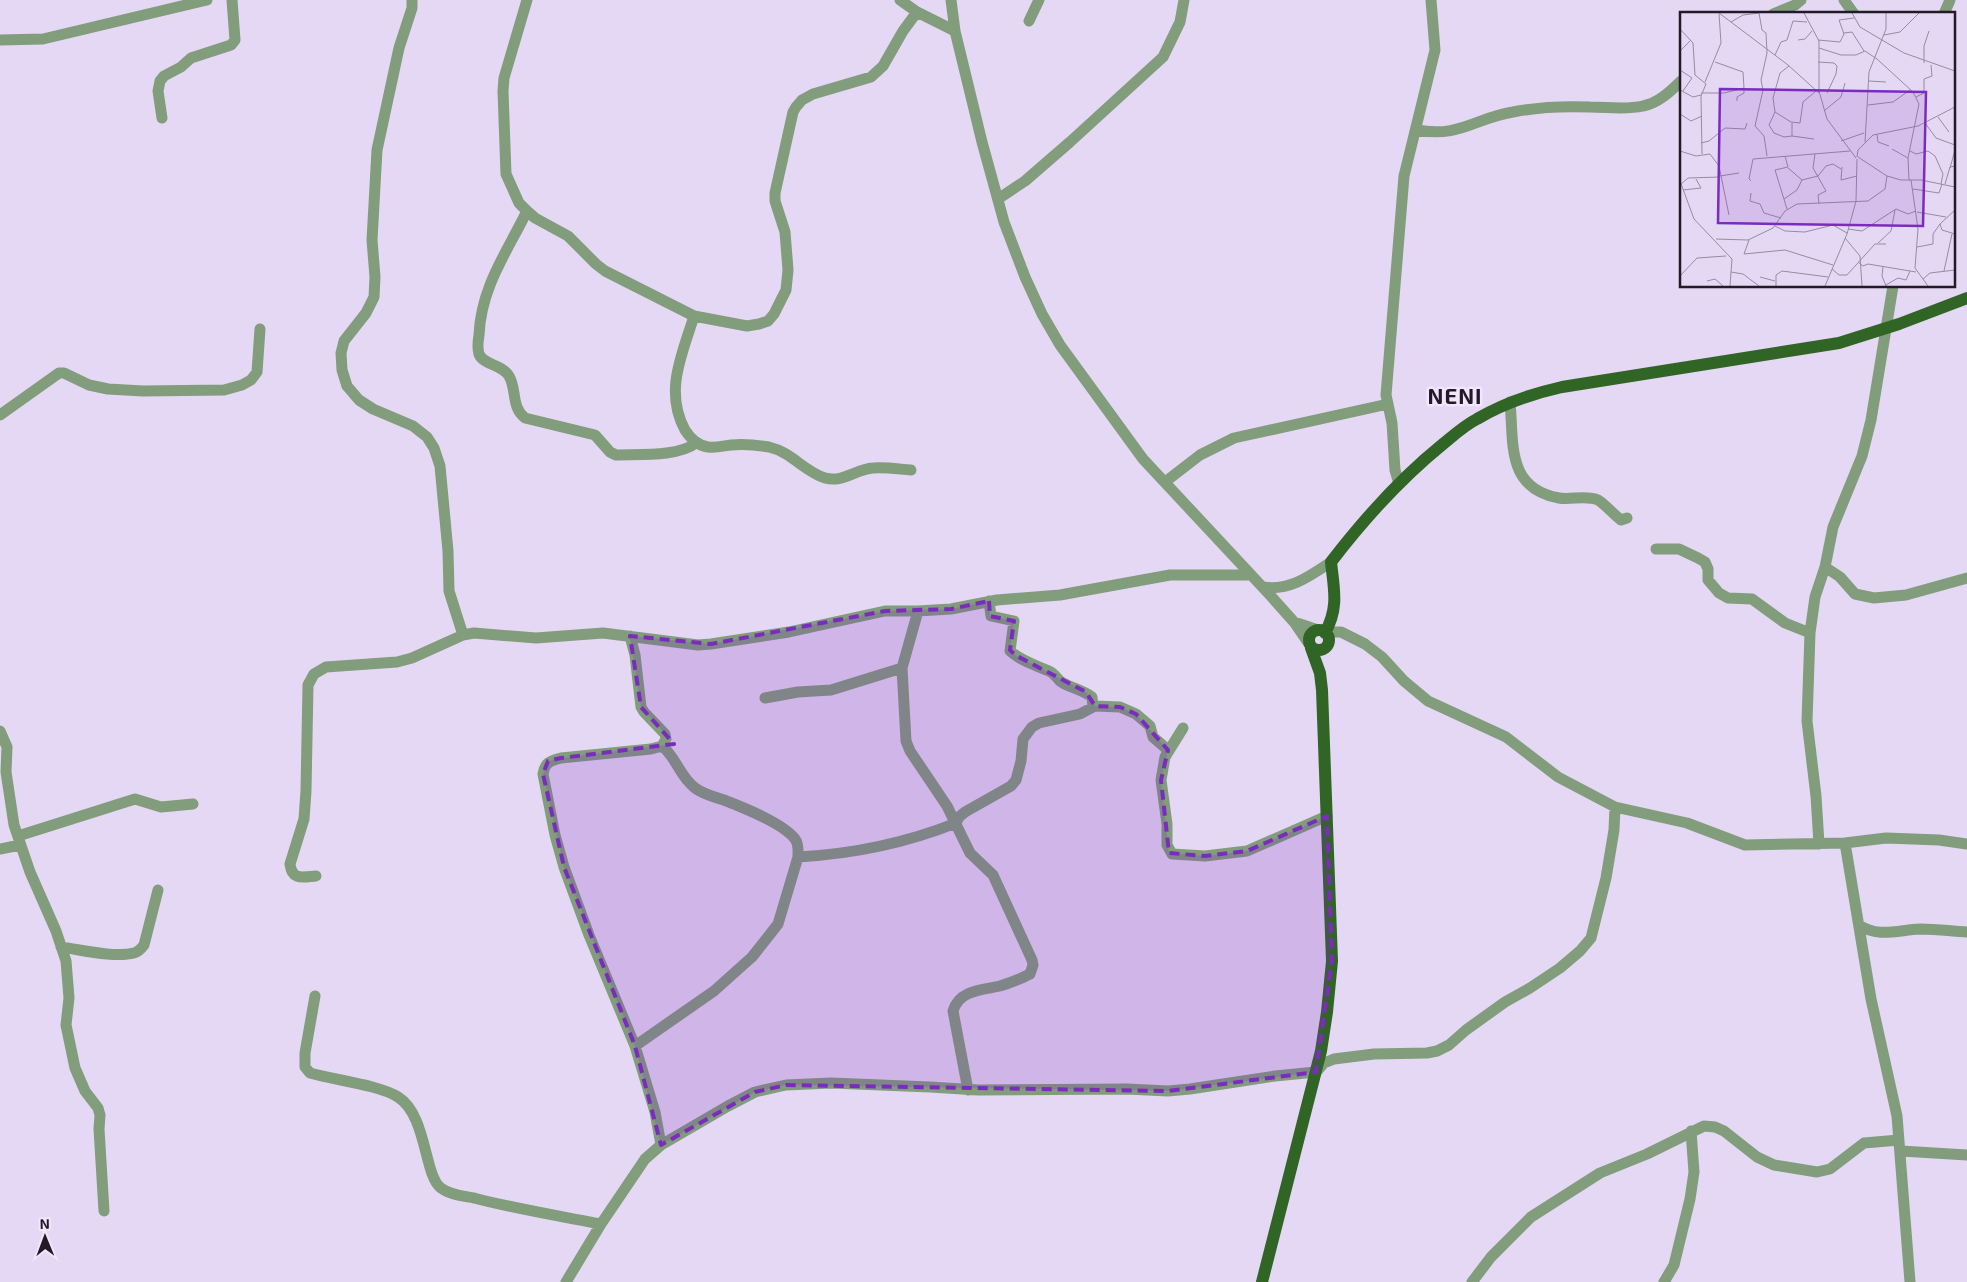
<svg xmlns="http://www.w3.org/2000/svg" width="1967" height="1282" font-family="'Exo 2',sans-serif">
<rect width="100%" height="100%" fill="#e5d8f4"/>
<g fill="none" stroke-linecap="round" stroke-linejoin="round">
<!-- minor -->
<path stroke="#819d7b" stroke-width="11" d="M412 0V8L399 48 377 150 372 240 375 277 374 297 366 313 344 341 341 353 342 370 347 386 359 400 373 409 413 426 427 437 434 448 440 466 448 551 449 591 463 635
M527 0 504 78 503 91 506 174 519 203 527 211 535 218 568 236 596 264 605 271 694 316 747 326 759 324 768 321 774 314 786 290 788 270 785 232 775 201V193L793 112 796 107 802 100 813 94 871 77 883 66 903 31 917 12
M900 0 917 12 955 31
M951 0 955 31 982 142 1004 222 1025 277 1042 314 1060 345 1143 459 1269 594 1294 622 1309 644
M1844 0 1854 14
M1773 14 1795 5 1801 0
M1944 14 1950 0
M1029 21 1039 0
M0 40 43 39 207 0
M162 118 158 91 160 81 164 76 181 67 191 58 231 45 235 40 232 0
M1417 130C1459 138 1475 118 1513 112 1538 107 1564 106 1590 107 1607 107 1626 110 1643 106 1658 103 1670 92 1681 81
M998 199 1025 181 1070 142 1163 57 1180 22 1184 0
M527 211C507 252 481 287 479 335 478 341 477 348 479 354 483 365 502 364 509 376 517 390 511 407 525 418L595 435 610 452 616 455C639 454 678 457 696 443
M694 316C682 355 664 391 685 430 691 439 697 445 708 447 716 448 723 446 731 445 743 444 757 445 769 447 791 452 805 472 825 478 843 483 856 469 873 468 885 467 898 469 911 470
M1510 402C1514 444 1506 488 1559 498 1571 500 1587 495 1598 500 1605 504 1614 515 1621 520L1627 518
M0 415 59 373H64L89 385 108 389 143 391 224 390 242 385 251 380 257 372 260 329
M1165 482 1200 455 1234 438 1388 404
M1399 484 1395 470 1392 423 1386 395 1404 176 1435 50 1431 0
M1656 549H1679L1698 558 1705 562 1708 569V580L1719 593 1728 598 1752 599 1785 623 1810 633
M1825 567 1840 577 1855 594 1874 598 1906 595 1967 578
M1263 587C1290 591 1310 576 1331 562
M989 601 991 616 1014 621 1010 651C1021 661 1035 665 1049 671 1054 673 1056 677 1060 681 1067 687 1082 689 1092 697L1093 707
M918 611 902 668 906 741 910 751 947 806 970 853 993 875 1032 960 1033 965 1030 974C1020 979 1010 983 1000 986 982 990 959 990 953 1011L968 1090
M1294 622 1318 630
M630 636 635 655 641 707 644 712 665 734 666 739 662 746 651 749 561 758C550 761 545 762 543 774L555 835 564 867 589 935 635 1046 655 1112 661 1145
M1328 636 1333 632H1341L1365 644 1382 657 1404 681 1428 701 1506 737 1558 777 1615 807 1687 823 1745 845 1845 843 1886 838 1939 840 1967 844
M765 698 798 692 831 690 902 668
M1183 728 1165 757 1161 780 1167 824V845L1172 854 1205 856 1247 851 1327 816
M0 731 7 747 6 772 14 825 30 872 56 931 66 961 69 998 66 1025 75 1068 85 1091 98 1108 100 1115 99 1129 104 1211
M18 836 135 799 161 807 193 804
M1845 843 1871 999 1897 1116 1910 1282
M1819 844 1816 796 1807 721 1810 633 1815 597 1825 567 1833 527 1862 456 1871 420 1893 286
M0 849 20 845
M798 857C852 854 906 843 956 823L959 817 965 812 1011 786 1016 780 1021 761 1023 739 1032 727 1039 723 1080 714 1095 706 1120 707 1136 714 1150 726 1153 737 1168 750
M316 876C303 877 292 881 290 864L304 819 306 791 308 685 314 674 326 667 397 662 412 658 463 635 474 633 536 638 603 633 698 645 711 644 789 632 885 611H918L951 609 997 600 1060 595 1170 575H1251
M1859 925C1878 938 1898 930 1920 929 1936 929 1951 931 1967 932
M61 947C82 950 115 958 134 953 138 952 141 949 144 945L158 890
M315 996 305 1053V1067L310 1073C334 1080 379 1085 398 1097 427 1115 424 1176 441 1188 450 1195 464 1196 474 1198 516 1209 559 1216 601 1224
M635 1046 714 991 752 957 778 924 798 857C798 851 799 844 795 839 783 823 742 807 724 800 714 797 703 794 695 788 679 776 677 758 662 746
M1901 1151 1967 1155
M566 1282 601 1224 645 1159 661 1145 728 1106 755 1092 786 1085 831 1083 930 1087 978 1090 1127 1089 1168 1091 1190 1089 1275 1076 1316 1072 1324 1063 1334 1059 1374 1054 1427 1053 1437 1051 1449 1045 1466 1030 1505 1002 1530 988 1560 968 1580 951 1591 938 1606 878 1614 830 1615 807
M1472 1282 1491 1257 1531 1217 1600 1173 1647 1154 1704 1126 1715 1127 1724 1131 1757 1157 1774 1165 1817 1172 1830 1169 1864 1143 1899 1140
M1664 1282 1674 1265 1690 1199 1694 1172 1691 1131"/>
<!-- major -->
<path stroke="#316526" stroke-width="12" d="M1309 640a10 10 0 1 1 20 0a10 10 0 1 1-20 0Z
M1325 633C1339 607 1334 590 1331 562 1364 519 1401 478 1443 444 1454 435 1465 425 1477 419 1504 403 1531 394 1562 387L1839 343 1899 324 1967 298
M1262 1282 1321 1051 1327 1012 1332 961 1322 690 1320 673 1311 648"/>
</g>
<!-- marked area -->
<path fill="#7b2cbf" fill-opacity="0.2" stroke="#7b2cbf" stroke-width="4" stroke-dasharray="10 6" stroke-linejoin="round" d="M989 601 990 616 1014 621 1010 650 1015 655 1086 692 1095 706 1120 707 1136 714 1168 750 1161 780 1169 853 1205 856 1247 851 1327 816 1332 961 1316 1072 1168 1091 786 1085 755 1092 661 1145 635 1046 564 867 543 774 548 761 561 758 674 744 641 707 630 636 711 644 885 611 951 609Z"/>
<g text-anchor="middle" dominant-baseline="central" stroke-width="5" stroke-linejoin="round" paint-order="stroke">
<!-- district labels -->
<g font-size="22" font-weight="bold" letter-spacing="1" fill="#201b26" stroke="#f1e6fd">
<text x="1455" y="395">NENI</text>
</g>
</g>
<!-- overview -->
<g transform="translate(1680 12)">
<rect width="275" height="275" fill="#e5d8f4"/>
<path fill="none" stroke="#968ca2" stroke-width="1" d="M39 1 108 53 139 81M124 1 139 29V79L147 107 176 146M172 1 180 15 224 41 275 59M51 10 63 3 79 1 82 18 86 21 87 41 81 68 83 78 75 114 84 124 87 144M0 17 13 31 15 63 26 72 21 84 22 142M164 21 172 20 184 39M204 23 220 20 239 1M118 28 125 27 132 19M138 28 160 30 164 22 159 8 174 6M139 36 161 43H176L185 39 197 47 233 80 239 92 228 146 229 168M0 39 11 28M95 43 101 30 107 28 113 9 127 10M138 50 154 51M244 51V34L249 19M109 54 100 61 93 86 95 100 111 110 120 111 123 90 136 79M0 58 12 66 3 79M189 69 206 70M25 70 41 31 39 2M0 78 13 85 21 83M21 81H44L64 76 63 60 35 50M147 81 156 62 157 54 154 51M236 85 244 81V67L252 64 251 53M57 89V85L64 81V76M188 93 213 90 230 78M144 99 161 85 165 71M95 100 89 113 94 121 104 125 112 124M0 102 11 109 22 104M258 105 269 120M112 111V124L134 127M245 111 256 126 275 133M197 122 198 130 209 134M161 129 184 121M185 130 189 60 206 17V1M21 131 29 129 45 116 65 117 67 111M212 137 228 146M0 139 16 144 30 142 39 154 49 203M230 139 236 142 248 139 255 144 263 162 261 172M135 142 133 156 146 179 138 183 139 192M105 144 108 155 95 158 107 197M177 145 178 138 193 123 238 114 275 95M178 145 207 164 221 168H241L275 175M162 155 161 168 177 164M270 156 275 138M40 164 59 161M122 168 138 164 146 154 153 152 161 157M231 168 238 217 235 256 248 274M0 169 14 207 52 247 50 274M71 169 69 167 73 147 170 139M1 172 8 166 40 165M265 172 270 155 275 154M233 177 259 181 262 172M3 178 21 176 16 167M71 181 70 189 80 192 84 201 101 206M104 187 117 178 122 168 108 156M275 198 260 212 262 218 275 222M237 200 266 205M95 214 105 219 125 220 153 213 167 221M168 217 182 219 216 197 228 202 236 199M165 226 180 244 182 274M36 227 68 228 93 216 105 199 117 192 188 189 205 177 207 164M69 228 64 242 105 238 153 253M198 231 211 219 215 198M237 235 253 232V222L260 212M178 250 183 254 188 252 236 260M203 255 202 264 206 274M152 257 159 263H167L195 232H206M264 259 272 222M51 260 63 262 79 274M0 264 17 246 46 244M80 265 95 269M243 267 250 261 275 258M27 269 35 267 43 274M206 273 218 266 226 268 230 259M96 274V263L102 259 148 265M145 274 167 222 176 189 177 147"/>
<path fill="#7b2cbf" fill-opacity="0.15" stroke="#7b2cbf" stroke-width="2.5" d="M40 77 246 80 243 214 38 211Z"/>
<rect width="275" height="275" fill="none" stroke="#201b26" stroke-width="2.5"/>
</g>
<!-- north arrow -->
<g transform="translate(45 1237) rotate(359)" stroke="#f1e6fd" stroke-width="4" paint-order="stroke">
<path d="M0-4L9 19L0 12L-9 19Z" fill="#201b26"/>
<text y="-8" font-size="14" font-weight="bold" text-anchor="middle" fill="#201b26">N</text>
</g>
</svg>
